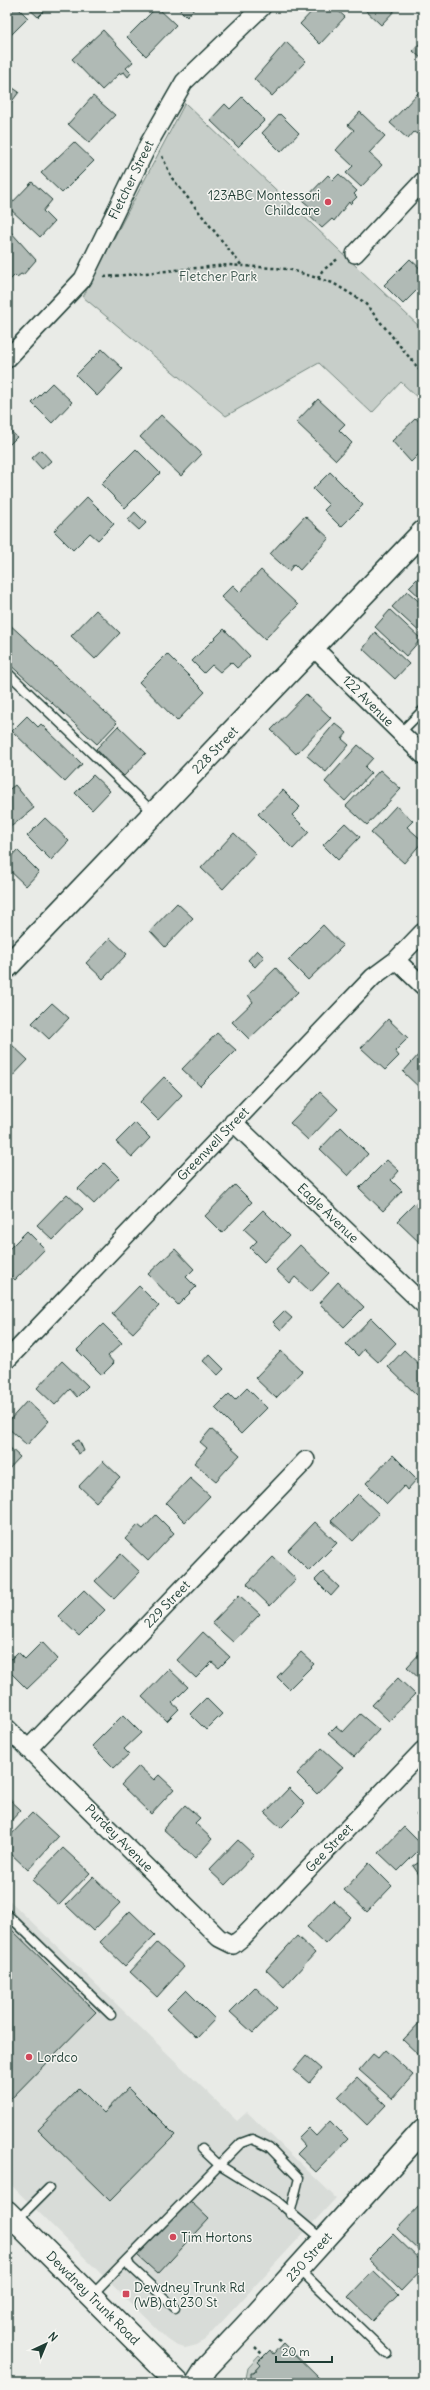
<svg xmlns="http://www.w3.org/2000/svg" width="430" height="2390" font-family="Delius,sans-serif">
<rect width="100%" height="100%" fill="#e9ebe7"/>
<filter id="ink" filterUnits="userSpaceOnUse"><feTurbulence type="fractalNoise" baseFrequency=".025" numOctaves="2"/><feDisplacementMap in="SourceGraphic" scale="8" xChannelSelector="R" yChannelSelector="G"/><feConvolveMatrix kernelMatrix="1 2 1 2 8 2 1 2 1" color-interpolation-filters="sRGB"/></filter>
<g filter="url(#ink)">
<!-- built -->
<path fill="#d8dcd8" d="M7 1898 237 2121 247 2112 336 2198 206 2339 197 2345 185 2348 177 2346 167 2339 7 2181Z"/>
<!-- green -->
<path fill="#c7cec9" stroke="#73867e" d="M185 103 423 330V403L401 382 372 413 319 363 226 416 83 297Z
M259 2356 265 2361 253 2373V2383H245L248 2368Z"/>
<!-- building -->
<path fill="#b0bab5" stroke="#1f3d34" d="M7 7H17L28 18 7 39Z
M27 7H48L38 17Z
M157 7 176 25 146 56 127 37Z
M177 7H196L187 17Z
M316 7H334L345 17 320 44 300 24Z
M362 7H398L381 25Z
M103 30 133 62 126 68 131 73 128 77 124 72 119 74 102 90 72 59Z
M423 40V60L413 51Z
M286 42 306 61 272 96 254 79Z
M7 84 19 92 7 108Z
M418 93 423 97V128L417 134 414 132 408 139 390 123Z
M93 96 115 115 89 143 68 124Z
M242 97 265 120 238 147 210 120 225 104 230 109Z
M360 112 385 136 369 153 382 165 361 187 346 173 353 166 336 150 354 130 348 125Z
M280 114 299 133 281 152 262 133Z
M74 142 94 161 62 193 41 173Z
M339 174 357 191 354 194 357 197 350 204 349 202 334 221 332 219 322 228 304 211 309 206 303 201 328 175 333 180Z
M32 182 52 200 43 211 54 222 40 237 8 207Z
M10 231 36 260 23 275 21 274 17 277 15 275 9 281 7 234Z
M410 259 423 271V284L403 304 384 285Z
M102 349 123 369 97 396 76 375Z
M52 383 72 402 52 423 32 403Z
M318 399 345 424 339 430 352 443 336 460 296 422Z
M161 415 202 454 181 476 140 437Z
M416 418 420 423 423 420V450L411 462 392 441Z
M7 428 17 437 7 447Z
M136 449 160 473 125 508 101 484Z
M41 450 51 461 42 469 32 458Z
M330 472 363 505 341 527 324 510 329 505 313 489Z
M87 497 114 524 98 540 90 533 73 550 54 531Z
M135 512 146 523 139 530 128 520Z
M305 516 329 538 300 570 294 564 289 571 270 554Z
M261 570 298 605 265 639 221 597 233 585 240 592Z
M423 573V600L409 587Z
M407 591 423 605V635L392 607Z
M96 610 120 633 95 659 71 636Z
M390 610 421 639 406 656 375 627Z
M7 622 117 723 97 744 7 662Z
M224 629 250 656 237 668 231 662 220 672 212 665 204 673 192 661Z
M375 632 409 664 395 679 363 649Z
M167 654 205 692 177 721 139 682Z
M306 694 331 718 296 754 271 730Z
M27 716 38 727 41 724 82 764 65 782 12 731Z
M335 723 347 733 342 739 349 745 326 772 307 756Z
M118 726 146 753 124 776 96 749Z
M358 745 373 758 365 767 371 773 345 801 325 782Z
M380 770 401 789 367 825 346 806Z
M93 775 110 791 92 810 75 793Z
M15 785 34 808 7 830V791Z
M283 790 300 807 292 815 309 832 293 849 258 814Z
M396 806 413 821 407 827 423 841 404 863 371 833Z
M45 818 69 841 51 860 27 836Z
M345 823 360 837 338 860 323 845Z
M234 833 256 854 223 889 201 868Z
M17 850 39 872 26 886 7 868V861Z
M177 903 193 918 165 947 150 931Z
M323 925 343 946 308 980 288 960Z
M110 938 127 954 103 979 86 963Z
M257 950 264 957 255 967 248 960Z
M276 968 298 992 249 1039 232 1022 253 1002 248 995Z
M52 1003 69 1018 49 1039 32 1023Z
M388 1019 408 1038 395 1051 399 1056 385 1070 361 1048Z
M217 1033 236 1050 200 1086 182 1069Z
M10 1043 28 1060 7 1082V1047Z
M420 1053 423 1056V1091L403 1072Z
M164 1077 182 1095 158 1120 140 1102Z
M320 1092 338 1109 308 1140 290 1123Z
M135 1123 150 1138 132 1157 116 1142Z
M341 1127 368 1154 348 1176 320 1149Z
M387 1160 399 1171 391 1180 402 1191 383 1211 359 1188Z
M104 1163 119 1178 94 1204 78 1189Z
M235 1185 252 1202 222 1233 205 1216Z
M67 1194 83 1209 53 1240 37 1225Z
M417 1201 423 1207V1246L397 1221Z
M263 1210 289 1236 264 1262 250 1248 257 1241 244 1229Z
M27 1231 45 1249 15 1280 7 1272V1251Z
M300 1245 329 1273 311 1292 295 1277 290 1283 276 1270Z
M175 1249 194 1269 186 1277 196 1287 178 1305 148 1274Z
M338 1282 364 1307 344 1327 319 1303Z
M139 1286 159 1306 133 1333 112 1314Z
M284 1311 292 1318 281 1330 273 1322Z
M371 1318 396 1343 378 1362 364 1349 358 1356 346 1344Z
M103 1324 122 1343 108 1356 114 1363 102 1375 77 1350Z
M404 1350 423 1368V1389L417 1395 388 1367Z
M281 1351 302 1371 276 1398 255 1378Z
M209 1354 224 1369 218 1375 203 1361Z
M62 1361 88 1386 77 1397 70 1389 55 1405 37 1388Z
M247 1388 267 1408 241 1434 215 1408 229 1394 235 1400Z
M27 1401 49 1421 27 1445 7 1427V1423Z
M211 1429 240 1455 216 1481 194 1463 207 1448 200 1442Z
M79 1440 84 1451 78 1454 72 1443Z
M7 1445 20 1457 7 1471Z
M393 1455 417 1479 407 1490 404 1486 387 1504 366 1483Z
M103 1461 120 1477 96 1502 79 1486Z
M190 1478 210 1496 185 1522 166 1503Z
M358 1494 379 1514 353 1541 331 1521Z
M156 1515 174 1533 148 1561 125 1539 138 1525 143 1529Z
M315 1522 337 1543 309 1571 288 1550Z
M121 1554 140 1572 114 1599 95 1581Z
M273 1557 296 1579 270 1606 247 1584Z
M323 1572 339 1587 331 1596 315 1580Z
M84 1590 105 1610 79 1636 58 1616Z
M239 1595 260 1614 233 1642 212 1623Z
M203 1632 230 1657 219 1668 212 1662 196 1678 177 1660Z
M42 1642 58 1659 27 1689 7 1669V1663L18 1652 25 1659Z
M423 1650V1682L407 1667Z
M301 1652 314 1664 289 1689 277 1677Z
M169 1669 188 1687 172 1703 179 1709 167 1721 142 1697Z
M398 1678 415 1694 389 1721 372 1705Z
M206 1698 222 1714 206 1730 190 1714Z
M360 1714 379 1730 354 1757 328 1734 336 1726 343 1732Z
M123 1715 141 1733 124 1749 129 1754 114 1768 92 1746Z
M322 1748 343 1767 317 1794 297 1774Z
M139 1766 154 1780 159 1775 174 1789 151 1814 121 1785Z
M289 1788 305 1804 281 1828 265 1813Z
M7 1797 21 1810 7 1825Z
M185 1805 200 1818 195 1823 212 1839 195 1858 163 1829Z
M423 1807V1822L416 1815Z
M32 1813 58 1837 28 1870 7 1850V1839Z
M404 1827 423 1846 398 1871 379 1853Z
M238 1840 254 1855 225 1885 209 1870Z
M63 1848 90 1873 59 1905 32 1880Z
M423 1860V1878L422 1879 413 1866Z
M369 1863 392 1886 367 1912 344 1890Z
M93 1877 120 1903 93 1931 66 1905Z
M333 1900 351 1917 325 1944 307 1927Z
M130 1911 155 1935 125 1966 100 1942Z
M7 1925 96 2012 7 2103Z
M297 1936 315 1953 284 1987 266 1970Z
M157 1943 184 1967 157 1997 130 1972Z
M255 1987 277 2008 253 2033 230 2012Z
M186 1990 215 2019 197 2038 167 2009Z
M423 2019V2056L422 2058 403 2040Z
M385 2050 413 2075 392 2099 359 2070 373 2054 378 2058Z
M306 2056 321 2069 309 2083 294 2070Z
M357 2077 386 2105 367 2125 338 2097Z
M79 2088 104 2113 128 2088 175 2135 110 2201 38 2130Z
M330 2121 348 2139 316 2172 297 2154 305 2146 298 2138 308 2128 316 2136Z
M189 2200 209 2219 158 2274 137 2255Z
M423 2202V2254L397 2229Z
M393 2234 423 2263V2268L401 2291 368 2259Z
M373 2271 398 2295 373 2321 348 2297Z
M283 2343 320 2379 321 2378 326 2383H251V2373H254L261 2365 258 2362 270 2350 273 2354Z"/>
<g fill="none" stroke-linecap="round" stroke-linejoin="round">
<!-- lane casing -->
<g stroke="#1f3d34" stroke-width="11">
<path id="lane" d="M7 672 154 813
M400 733 423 710
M7 1914 111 2015
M202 2149 219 2165 277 2201 323 2240
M17 2220 49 2188
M299 2269 387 2354
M91 2296 127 2259
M175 2308 130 2266 127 2259 241 2143 252 2139 269 2147 299 2178 290 2214"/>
</g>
<!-- street casing -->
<g stroke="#1f3d34" stroke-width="20">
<path id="street" d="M355 254 423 181
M7 359 83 279 149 143 184 82 262 7
M313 647 423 755
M396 960 423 986
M233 1122 423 1304
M7 1360 373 977 396 960 423 932
M7 1728 219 1938 233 1945 243 1937 423 1750
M28 1749 306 1460"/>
</g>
<!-- secondary casing -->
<g stroke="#1f3d34" stroke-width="25">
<path id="secondary" d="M7 967 423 532
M7 2212 178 2383
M197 2383 207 2367 255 2316 423 2130"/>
</g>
<!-- path -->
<path stroke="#1f3d34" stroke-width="2.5" stroke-dasharray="3 3" stroke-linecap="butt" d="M162 156 172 178 242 266
M104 277 228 265 288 269 333 283 364 302 423 374
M318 278 322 271 339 258
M278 2339 282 2344
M255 2347 264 2356"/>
<!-- lane -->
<use href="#lane" stroke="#f6f6f2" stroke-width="8"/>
<!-- street -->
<use href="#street" stroke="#f6f6f2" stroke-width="17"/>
<!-- secondary -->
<use href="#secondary" stroke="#f6f6f2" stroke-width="22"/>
</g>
</g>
<!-- markers -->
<g fill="#d1495b" stroke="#f6f6f2" stroke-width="1.5">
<circle cx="328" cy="202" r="4"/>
<circle cx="29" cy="2057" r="4"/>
<circle cx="173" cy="2237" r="4"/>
<rect x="122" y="2290" width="8" height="8" rx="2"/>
</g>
<g text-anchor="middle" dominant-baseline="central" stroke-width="3" stroke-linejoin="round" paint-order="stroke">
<!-- street labels -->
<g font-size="13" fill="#1f3d34" stroke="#f6f6f2">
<text transform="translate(131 180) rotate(-64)">Fletcher Street</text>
<text transform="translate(368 701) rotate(45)">122 Avenue</text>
<text transform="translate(215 750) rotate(-46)">228 Street</text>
<text transform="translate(213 1144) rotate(-46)">Greenwell Street</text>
<text transform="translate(328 1213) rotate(44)">Eagle Avenue</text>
<text transform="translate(167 1604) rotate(-46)">229 Street</text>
<text transform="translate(119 1838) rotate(45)">Purdey Avenue</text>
<text transform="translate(329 1848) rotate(-46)">Gee Street</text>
<text transform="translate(309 2257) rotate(-48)">230 Street</text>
<text transform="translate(93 2298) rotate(45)">Dewdney Trunk Road</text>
</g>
<!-- poi labels -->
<g font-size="13" fill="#1f3d34" stroke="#f6f6f2" text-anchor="start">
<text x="320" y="195" text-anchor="end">123ABC Montessori<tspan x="320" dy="15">Childcare</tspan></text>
<text x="37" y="2057">Lordco</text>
<text x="181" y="2237">Tim Hortons</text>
<text x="134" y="2287">Dewdney Trunk Rd<tspan x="134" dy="15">(WB) at 230 St</tspan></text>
</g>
<!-- park labels -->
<g font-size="13" fill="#415a52" stroke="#f6f6f2">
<text x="218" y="276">Fletcher Park</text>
</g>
</g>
<!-- margin -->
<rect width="430" height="2390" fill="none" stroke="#f6f6f2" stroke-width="24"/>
<rect x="12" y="12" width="406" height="2366" fill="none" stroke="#1f3d34" stroke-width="1.5" filter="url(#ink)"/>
<!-- north arrow -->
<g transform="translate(46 2344) rotate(44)" stroke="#f6f6f2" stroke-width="3" paint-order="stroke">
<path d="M0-3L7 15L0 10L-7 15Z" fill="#1f3d34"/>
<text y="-6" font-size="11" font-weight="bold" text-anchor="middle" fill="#1f3d34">N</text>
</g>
<!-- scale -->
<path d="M276 2356v6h56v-6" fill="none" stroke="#1f3d34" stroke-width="2"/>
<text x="282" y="2356" font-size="12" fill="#1f3d34" stroke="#f6f6f2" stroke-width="3" paint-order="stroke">20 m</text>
</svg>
